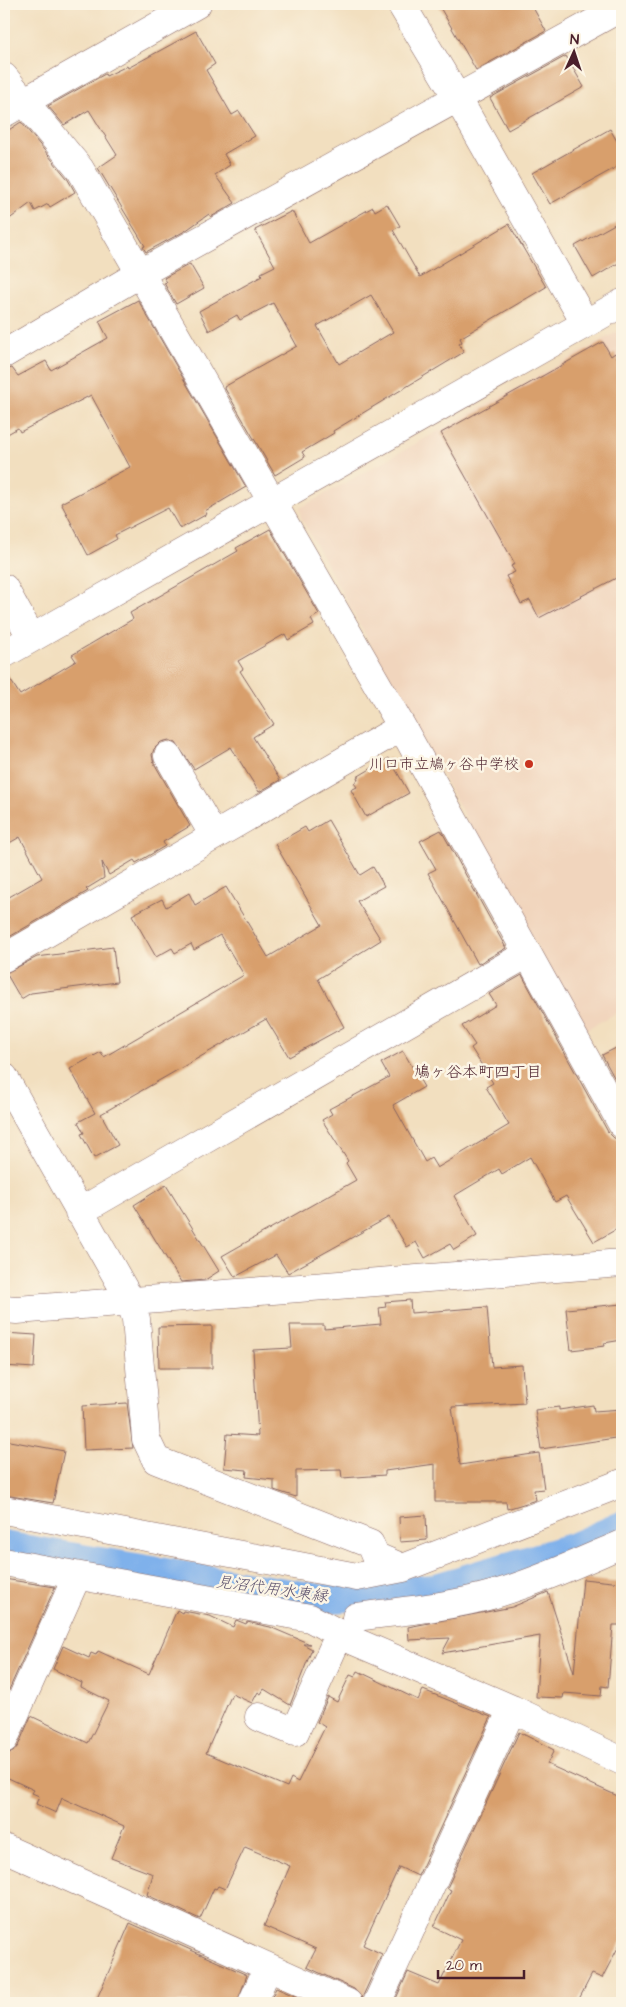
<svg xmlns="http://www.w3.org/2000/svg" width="626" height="2007" font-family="'Architects Daughter','Klee One',sans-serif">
<rect width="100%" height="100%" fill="#fcf5e5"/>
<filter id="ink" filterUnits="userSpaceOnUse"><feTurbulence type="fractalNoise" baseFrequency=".02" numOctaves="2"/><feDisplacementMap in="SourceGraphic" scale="10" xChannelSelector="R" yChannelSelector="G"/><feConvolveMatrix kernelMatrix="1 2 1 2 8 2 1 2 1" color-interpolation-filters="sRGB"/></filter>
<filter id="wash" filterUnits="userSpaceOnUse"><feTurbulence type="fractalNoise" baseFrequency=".0096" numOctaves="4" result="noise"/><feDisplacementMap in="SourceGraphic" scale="20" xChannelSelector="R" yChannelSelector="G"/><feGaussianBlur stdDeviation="1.12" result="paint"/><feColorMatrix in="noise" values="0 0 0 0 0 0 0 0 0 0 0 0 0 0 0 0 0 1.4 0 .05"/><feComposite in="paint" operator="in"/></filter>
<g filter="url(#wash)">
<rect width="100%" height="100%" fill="#f2dfbf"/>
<!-- built -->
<path fill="#f1d5bd" d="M622 329V1010L583 1031 301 518 300 508Z"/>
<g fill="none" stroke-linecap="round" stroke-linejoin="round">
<!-- canal -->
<path stroke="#7fb1eb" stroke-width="30" d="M4 1546 322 1599 433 1589 572 1548 622 1526"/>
</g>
<g id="blocks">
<!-- building -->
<path fill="#d89f6c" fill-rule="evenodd" d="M438 4H531L546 31 476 70Z
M196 31 215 64 206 70 232 115 239 111 255 136 224 154 230 165 215 175 235 203 211 217 209 214 185 231 146 252 143 247 145 246 98 168 117 155 89 110 64 125 48 106 105 74 106 76 127 66 128 68Z
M566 56 584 87 508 130 490 98Z
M21 122 67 178 75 192 50 207 48 204 35 211 31 203 4 223V133Z
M610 129 622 150V164L550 204 532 173Z
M387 204 400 226 393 230 420 277 509 224 546 287 460 338 462 342 459 344 464 352 333 431 334 433 302 452 305 457 275 475 224 387 297 346 273 303 240 320 237 315 209 331 199 311 262 276 261 273 275 266 255 230 292 211 309 243 373 207 375 211ZM371 295 393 332 339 364 317 326Z
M622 220V261L593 278 575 246Z
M190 264 204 288 176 304 164 283 167 282 164 278Z
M138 300 246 487 205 511 207 514 180 529 168 508 115 535 117 539 88 555 61 503 130 467 91 395 20 432 18 428 4 436V370L12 368 18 376 46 361 51 370 108 338 99 321Z
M603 342 611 356 615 353 622 367V575L539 618 530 600 521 604 506 576 515 572 511 566 515 564 441 433Z
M270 529 319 614 311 619 314 625 288 640 285 634 238 661 243 669 240 671 274 724 253 737 280 780 259 792 231 747 194 769 176 743 169 740 161 742 154 749 152 755 154 763 190 826 163 842 165 846 136 863 134 860 109 875 102 862 104 878 86 889 88 891 4 940V900L42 878 20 837 4 846V670L20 695 76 661 72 655 133 619 130 613 238 551 236 548Z
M389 758 409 793 366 817 351 790 357 787 354 783 358 780 357 777Z
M328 820 360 875 373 867 384 886 357 901 381 940 318 979 344 1027 289 1057 266 1019 101 1114 118 1145 94 1158 81 1134 84 1133 78 1122 95 1113 70 1069 101 1052 104 1057 244 975 220 935 194 950 191 944 175 953 172 948 156 957 132 915 162 899 166 907 189 893 195 905 226 887 268 957 322 925 275 844 305 827 308 832Z
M441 830 506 948 478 964 428 873 436 869 420 841Z
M113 947 117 982 31 993 21 999 6 973 37 957Z
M522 975 608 1132 614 1138 622 1140V1226L594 1242 566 1196 555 1202 530 1157 502 1174 499 1169 454 1196 477 1236 454 1250 450 1244 425 1258 416 1242 407 1247 389 1217 288 1273 276 1255 235 1277 222 1256 356 1180 346 1163 348 1161 322 1120 332 1114 329 1109 389 1077 381 1063 403 1051 424 1087 393 1105 425 1162 431 1158 437 1168 509 1125 486 1087 493 1083 471 1048 475 1045 462 1026 496 1005 489 994Z
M622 1045V1092L602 1055Z
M166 1185 219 1271 205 1280 181 1282 134 1205Z
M410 1300 411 1313 487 1307 492 1367 522 1365 525 1403 452 1407 460 1465 539 1453 544 1489 534 1490 536 1500 507 1509 506 1502H435V1464L385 1471V1475L342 1478 341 1470 296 1471V1497L274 1490V1480L246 1477 247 1470 224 1468 227 1434 258 1436 253 1350 292 1348 290 1325H324V1329L381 1324 379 1308 386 1307 385 1302Z
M622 1304V1340L604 1343 605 1346 571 1350 566 1309Z
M212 1326V1368H159L158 1327Z
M4 1333 36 1335 34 1368 4 1366Z
M127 1403 133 1448 84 1450 82 1406Z
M593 1405 594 1411 622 1409V1437L541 1449 535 1410 559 1407V1410Z
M4 1440 64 1451 53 1503 4 1495Z
M426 1515 427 1540 400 1542 399 1517Z
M4 1579 55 1587 4 1701Z
M583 1579 622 1583V1625H613L608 1687 602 1686 601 1696 564 1693 563 1698 536 1697 540 1636 442 1653 450 1638 409 1640 408 1627 512 1607 548 1592 574 1673Z
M177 1610 182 1613 183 1611 210 1616 233 1627 236 1620 246 1624 247 1622 270 1627 310 1644H303L312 1649 290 1705 264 1689 261 1694 258 1692 252 1703 232 1694 206 1753 287 1787 291 1778 298 1782 325 1727 317 1722 328 1697 337 1702 350 1675 355 1677 358 1671 418 1700 423 1690 491 1717 418 1876 399 1867 363 1945 382 1954 362 1998 354 1989 307 1967 316 1949 264 1926 290 1866 245 1847 225 1889 218 1886 216 1889 214 1888 200 1919 147 1895 153 1874 111 1858 124 1826 62 1798 56 1813 36 1804 39 1796 32 1793 34 1790 4 1776V1754L13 1752 18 1746 31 1716 88 1743 109 1701 81 1687 82 1683 53 1669 63 1646 89 1658 91 1653 96 1655 98 1651 149 1674Z
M519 1732 554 1750 547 1764 622 1798V1940L602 1978 592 1974 577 2003H394L408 1972 439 1985 461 1940 434 1927 451 1890 447 1888Z
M130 1923 247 1975 237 2003H95Z
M276 1988 311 2003H269Z"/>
</g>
</g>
<g filter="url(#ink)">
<use href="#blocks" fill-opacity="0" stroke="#85625f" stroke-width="1"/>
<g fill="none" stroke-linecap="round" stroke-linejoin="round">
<!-- minor casing -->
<g stroke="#85625f" stroke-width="29">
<path id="minor" d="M401 4 458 99 585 323
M4 77 80 169 402 727 622 1124
M4 113 197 4
M4 354 141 273 622 7
M4 588 31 637
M4 654 622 303
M168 756 214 836
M4 958 402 727
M4 1077 130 1300 136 1319 146 1439 156 1460 370 1544 375 1556 403 1568
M79 1212 527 954
M4 1309 17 1310 622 1263
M4 1510 357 1577 403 1568 622 1483
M4 1562 310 1618 349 1639 512 1709 622 1761
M356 1617C402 1611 450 1607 495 1594 539 1581 580 1562 622 1544
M259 1717 295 1732 339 1635
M4 1739 77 1576
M4 1848 348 2003
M252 2003 268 1967
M377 2003 512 1709"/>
</g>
<!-- minor -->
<use href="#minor" stroke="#fff" stroke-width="28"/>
</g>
</g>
<!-- markers -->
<circle fill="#c8321e" stroke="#fcf5e5" stroke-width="2" cx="529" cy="764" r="5"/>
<g text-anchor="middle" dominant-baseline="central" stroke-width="5" stroke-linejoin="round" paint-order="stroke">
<!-- poi labels -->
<g font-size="15" fill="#4a1f2b" stroke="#fcf5e5" text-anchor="end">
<text x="519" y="764">川口市立鳩ヶ谷中学校</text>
</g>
<!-- neighbourhood labels -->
<g font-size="16" fill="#4a1f2b" stroke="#fcf5e5">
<text x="478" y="1072">鳩ヶ谷本町四丁目</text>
</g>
<!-- water labels -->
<g font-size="16" font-style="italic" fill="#5d526e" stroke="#fcf5e5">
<text transform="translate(272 1589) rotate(8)">見沼代用水東縁</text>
</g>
</g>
<!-- margin -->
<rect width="626" height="2007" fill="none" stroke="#fcf5e5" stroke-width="20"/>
<!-- north arrow -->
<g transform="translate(574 52) rotate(3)" stroke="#fcf5e5" stroke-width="4" paint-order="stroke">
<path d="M0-4L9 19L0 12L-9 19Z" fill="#4a1f2b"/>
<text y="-8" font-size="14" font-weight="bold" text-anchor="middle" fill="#4a1f2b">N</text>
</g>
<!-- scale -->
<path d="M438 1970v8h86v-8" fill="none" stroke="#4a1f2b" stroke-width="2.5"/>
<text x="446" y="1970" font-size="15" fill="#4a1f2b" stroke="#fcf5e5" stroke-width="4" paint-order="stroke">20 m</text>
</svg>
